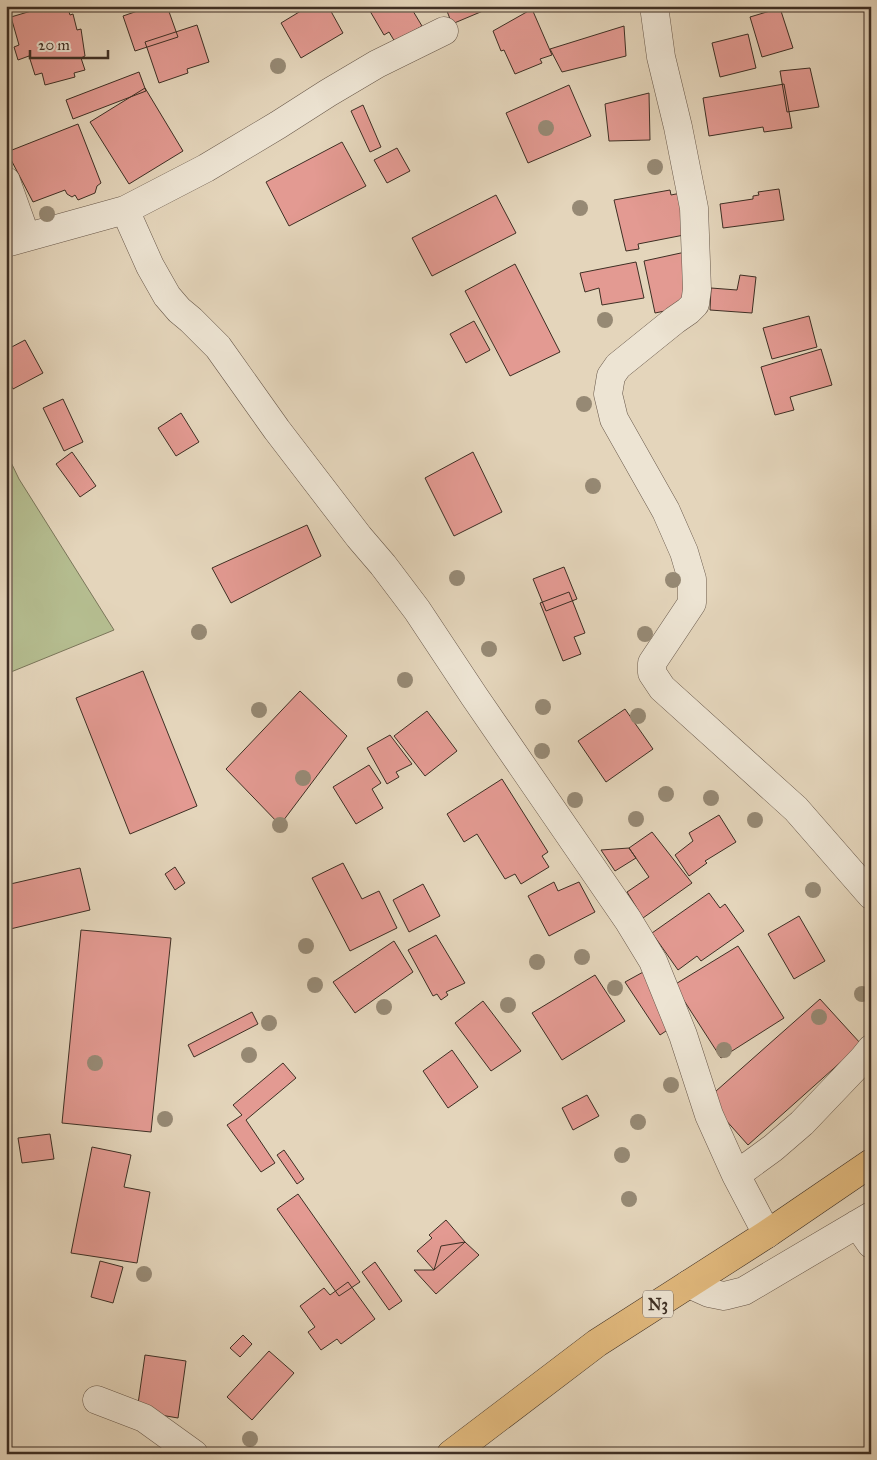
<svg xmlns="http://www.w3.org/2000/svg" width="877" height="1460" font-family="'IM FELL Great Primer',serif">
<rect width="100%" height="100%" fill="#e4d5bb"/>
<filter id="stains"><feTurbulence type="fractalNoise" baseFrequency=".004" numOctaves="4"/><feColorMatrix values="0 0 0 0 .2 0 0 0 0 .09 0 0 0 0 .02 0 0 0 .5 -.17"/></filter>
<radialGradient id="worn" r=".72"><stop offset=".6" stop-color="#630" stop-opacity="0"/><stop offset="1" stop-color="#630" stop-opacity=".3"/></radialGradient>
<!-- green -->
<path fill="#b5bd90" stroke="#7a765a" d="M6 452 19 479 114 630 6 674Z"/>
<!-- building -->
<path fill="#e39a92" stroke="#3e2f24" d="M48 6H67L70 15 73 14 77 30 81 29 85 56 81 58 85 70 74 73 75 77 45 85 42 73 35 75 29 56 18 60 14 47 19 45 11 17Z
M152 6H167L178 37 135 51 123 16Z
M309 6H328L343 33 301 58 281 23Z
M367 6H410L422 26 395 42 389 32 384 35Z
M445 6H489L490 8 452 24Z
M780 8 793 48 762 57 750 17Z
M532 9 552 55 540 59 542 63 515 74 504 50 501 51 493 31Z
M197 25 209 62 187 69 188 73 159 83 145 42Z
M624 26 626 56 562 72 550 49Z
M748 34 756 68 720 77 712 43Z
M810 68 819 107 787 112 780 71Z
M139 72 146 91 73 119 66 100Z
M784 84 792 128 764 132 763 127 709 136 703 98Z
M569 85 591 136 528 163 506 113Z
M145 88 183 151 129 184 90 122Z
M649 93 650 140 609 141 605 104Z
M363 105 381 147 370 152 351 111Z
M78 124 101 183 97 186 95 193 78 200 75 195 72 197 67 194 65 190 33 202 7 152Z
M342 142 366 186 289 226 266 182Z
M397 148 410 171 387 183 374 160Z
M779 189 784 220 723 228 720 204 753 199V196L759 195 758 192Z
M670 190 671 195 681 193 689 234 638 244 639 249 626 251 614 200Z
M496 195 516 233 432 276 412 238Z
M690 251 694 305 655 313 644 261Z
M636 262 644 298 602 305 599 288 585 292 580 273Z
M515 264 560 352 510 376 465 291Z
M740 275 756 277 752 313 710 310 711 288 737 290Z
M809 316 817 347 772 359 763 328Z
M474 321 490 350 466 363 450 334Z
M25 340 43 373 13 389 6 375V350Z
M821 349 832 385 790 397 794 410 775 415 761 367Z
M63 399 83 442 64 451 43 408Z
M181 413 199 442 176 456 158 428Z
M72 452 96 486 80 497 56 464Z
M473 452 502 512 454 536 425 478Z
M307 525 321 556 231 603 212 568Z
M564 567 577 599 546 611 533 579Z
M569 592 585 633 574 637 581 654 563 661 540 603Z
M143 671 197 806 130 834 76 698Z
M300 691 347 736 280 825 226 769Z
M625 709 653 749 606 782 578 741Z
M427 711 457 751 425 776 394 736Z
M390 735 412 764 396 772 399 777 387 784 367 748Z
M369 765 381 783 372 789 383 808 356 824 333 787Z
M502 779 548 852 542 856 549 867 521 884 515 874 505 879 477 834 464 842 447 814Z
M719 815 736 842 705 861 707 863 689 876 675 855 693 841 689 833Z
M652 832 692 883 643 918 627 892 649 877 629 848Z
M629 848 636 858 615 871 601 850Z
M343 863 362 899 379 891 397 928 350 951 312 878Z
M175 867 185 883 175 890 165 874Z
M80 868 90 910 6 930V885Z
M554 882 558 891 579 882 595 912 549 936 528 896Z
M423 884 440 916 409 932 393 900Z
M709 893 720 908 725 904 744 931 701 961 697 956 678 970 652 933Z
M799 916 825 961 794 979 768 934Z
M81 930 171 938 151 1132 62 1123Z
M436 935 465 983 446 992 448 995 441 1000 437 994 433 996 408 950Z
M394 941 413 972 355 1013 333 982Z
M738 946 784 1018 721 1058 674 985Z
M645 971 672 1027 660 1035 625 982Z
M595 975 625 1021 562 1060 532 1013Z
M820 999 861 1044 748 1145 707 1099Z
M483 1001 521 1051 491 1071 455 1023Z
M252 1012 258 1024 194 1057 188 1045Z
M452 1050 478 1087 448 1108 423 1071Z
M283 1063 296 1078 246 1120 275 1163 261 1172 227 1125 242 1115 233 1105Z
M587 1095 599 1116 573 1130 562 1108Z
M50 1134 54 1159 22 1163 18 1138Z
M92 1147 131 1155 124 1187 150 1192 137 1263 71 1253Z
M284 1150 304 1179 297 1184 277 1155Z
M298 1194 360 1282 339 1296 277 1209Z
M446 1220 465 1242 434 1270 417 1251 432 1238 429 1235Z
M465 1242 479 1255 436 1294 414 1270H434L441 1246Z
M100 1261 123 1267 113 1303 91 1297Z
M375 1262 402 1301 389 1310 362 1272Z
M348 1282 375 1319 341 1344 337 1339 321 1350 308 1332 315 1327 300 1306 324 1288 330 1295Z
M243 1335 252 1344 240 1357 230 1348Z
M269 1351 294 1373 252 1420 227 1397Z
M145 1355 186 1361 178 1418 137 1411Z"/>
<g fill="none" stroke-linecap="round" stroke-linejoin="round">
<!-- street casing -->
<g stroke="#68584a" stroke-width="29">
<path id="street" d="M654 6 661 57 678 127 694 208 697 289 695 304 688 311 675 320 618 366 611 376 608 394 614 419 666 511 684 552 692 579V603L652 663V673L662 688 796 809 871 895
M6 181 26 237
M125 210 150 266 167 296 179 310 191 320 218 347 277 430 359 537 383 565 417 610 474 696 628 920 653 961 683 1035 709 1115 736 1175
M6 243 125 210 206 168 278 125 328 93 377 64 444 31
M857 1224 871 1244
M767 1234 736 1175 773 1148 802 1123 863 1059 871 1049
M689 1284 709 1293 724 1296 744 1291 871 1216
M97 1400 144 1418 194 1454"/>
</g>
<!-- highway casing -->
<g stroke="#3e2f24" stroke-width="29">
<path id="highway" d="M451 1454 597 1343 767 1234 871 1163"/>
</g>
<!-- street -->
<use href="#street" stroke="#ede4d3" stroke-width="28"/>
<!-- highway -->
<use href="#highway" stroke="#e2ba7e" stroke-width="28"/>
</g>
<!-- trees -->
<g fill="#968974">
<circle cx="278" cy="66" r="8"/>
<circle cx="546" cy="128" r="8"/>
<circle cx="655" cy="167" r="8"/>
<circle cx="580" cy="208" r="8"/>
<circle cx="47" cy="214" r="8"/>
<circle cx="605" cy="320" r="8"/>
<circle cx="584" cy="404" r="8"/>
<circle cx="593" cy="486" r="8"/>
<circle cx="457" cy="578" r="8"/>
<circle cx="673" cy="580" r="8"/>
<circle cx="199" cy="632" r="8"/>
<circle cx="645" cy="634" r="8"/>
<circle cx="489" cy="649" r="8"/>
<circle cx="405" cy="680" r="8"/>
<circle cx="543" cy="707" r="8"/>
<circle cx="259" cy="710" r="8"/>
<circle cx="638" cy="716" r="8"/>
<circle cx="542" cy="751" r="8"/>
<circle cx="303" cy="778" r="8"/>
<circle cx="666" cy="794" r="8"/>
<circle cx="711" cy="798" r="8"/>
<circle cx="575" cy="800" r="8"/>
<circle cx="636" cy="819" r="8"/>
<circle cx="755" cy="820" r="8"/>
<circle cx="280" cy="825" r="8"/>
<circle cx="813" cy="890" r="8"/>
<circle cx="306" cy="946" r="8"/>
<circle cx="582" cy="957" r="8"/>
<circle cx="537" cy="962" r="8"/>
<circle cx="315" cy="985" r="8"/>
<circle cx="615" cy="988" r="8"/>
<circle cx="862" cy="994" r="8"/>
<circle cx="508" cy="1005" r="8"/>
<circle cx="384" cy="1007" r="8"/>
<circle cx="819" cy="1017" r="8"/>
<circle cx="269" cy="1023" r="8"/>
<circle cx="724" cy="1050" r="8"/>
<circle cx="249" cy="1055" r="8"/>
<circle cx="95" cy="1063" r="8"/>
<circle cx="671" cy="1085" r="8"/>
<circle cx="165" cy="1119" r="8"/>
<circle cx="638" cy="1122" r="8"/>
<circle cx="622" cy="1155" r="8"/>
<circle cx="629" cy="1199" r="8"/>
<circle cx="144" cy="1274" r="8"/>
<circle cx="250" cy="1439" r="8"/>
</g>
<g text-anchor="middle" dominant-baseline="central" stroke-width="4" stroke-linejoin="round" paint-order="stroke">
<!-- shield labels -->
<rect fill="#ede4d3" stroke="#726558" stroke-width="1" x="643" y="1290.5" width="30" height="27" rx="4"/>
<g font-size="16" font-weight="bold" fill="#3e2f24">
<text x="658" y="1304">N3</text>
</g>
</g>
<!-- margin -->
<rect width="877" height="1460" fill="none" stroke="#e4d5bb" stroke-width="25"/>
<rect x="8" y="8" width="862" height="1445" fill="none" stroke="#3e2f24" stroke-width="2.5"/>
<rect x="12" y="12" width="852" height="1435" fill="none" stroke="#3e2f24"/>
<!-- scale -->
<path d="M30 50v8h78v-8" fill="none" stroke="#3e2f24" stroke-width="2.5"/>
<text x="38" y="50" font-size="15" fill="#3e2f24" stroke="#ede4d3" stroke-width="4" paint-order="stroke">20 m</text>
<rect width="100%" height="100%" filter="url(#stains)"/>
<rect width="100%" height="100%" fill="url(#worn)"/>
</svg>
